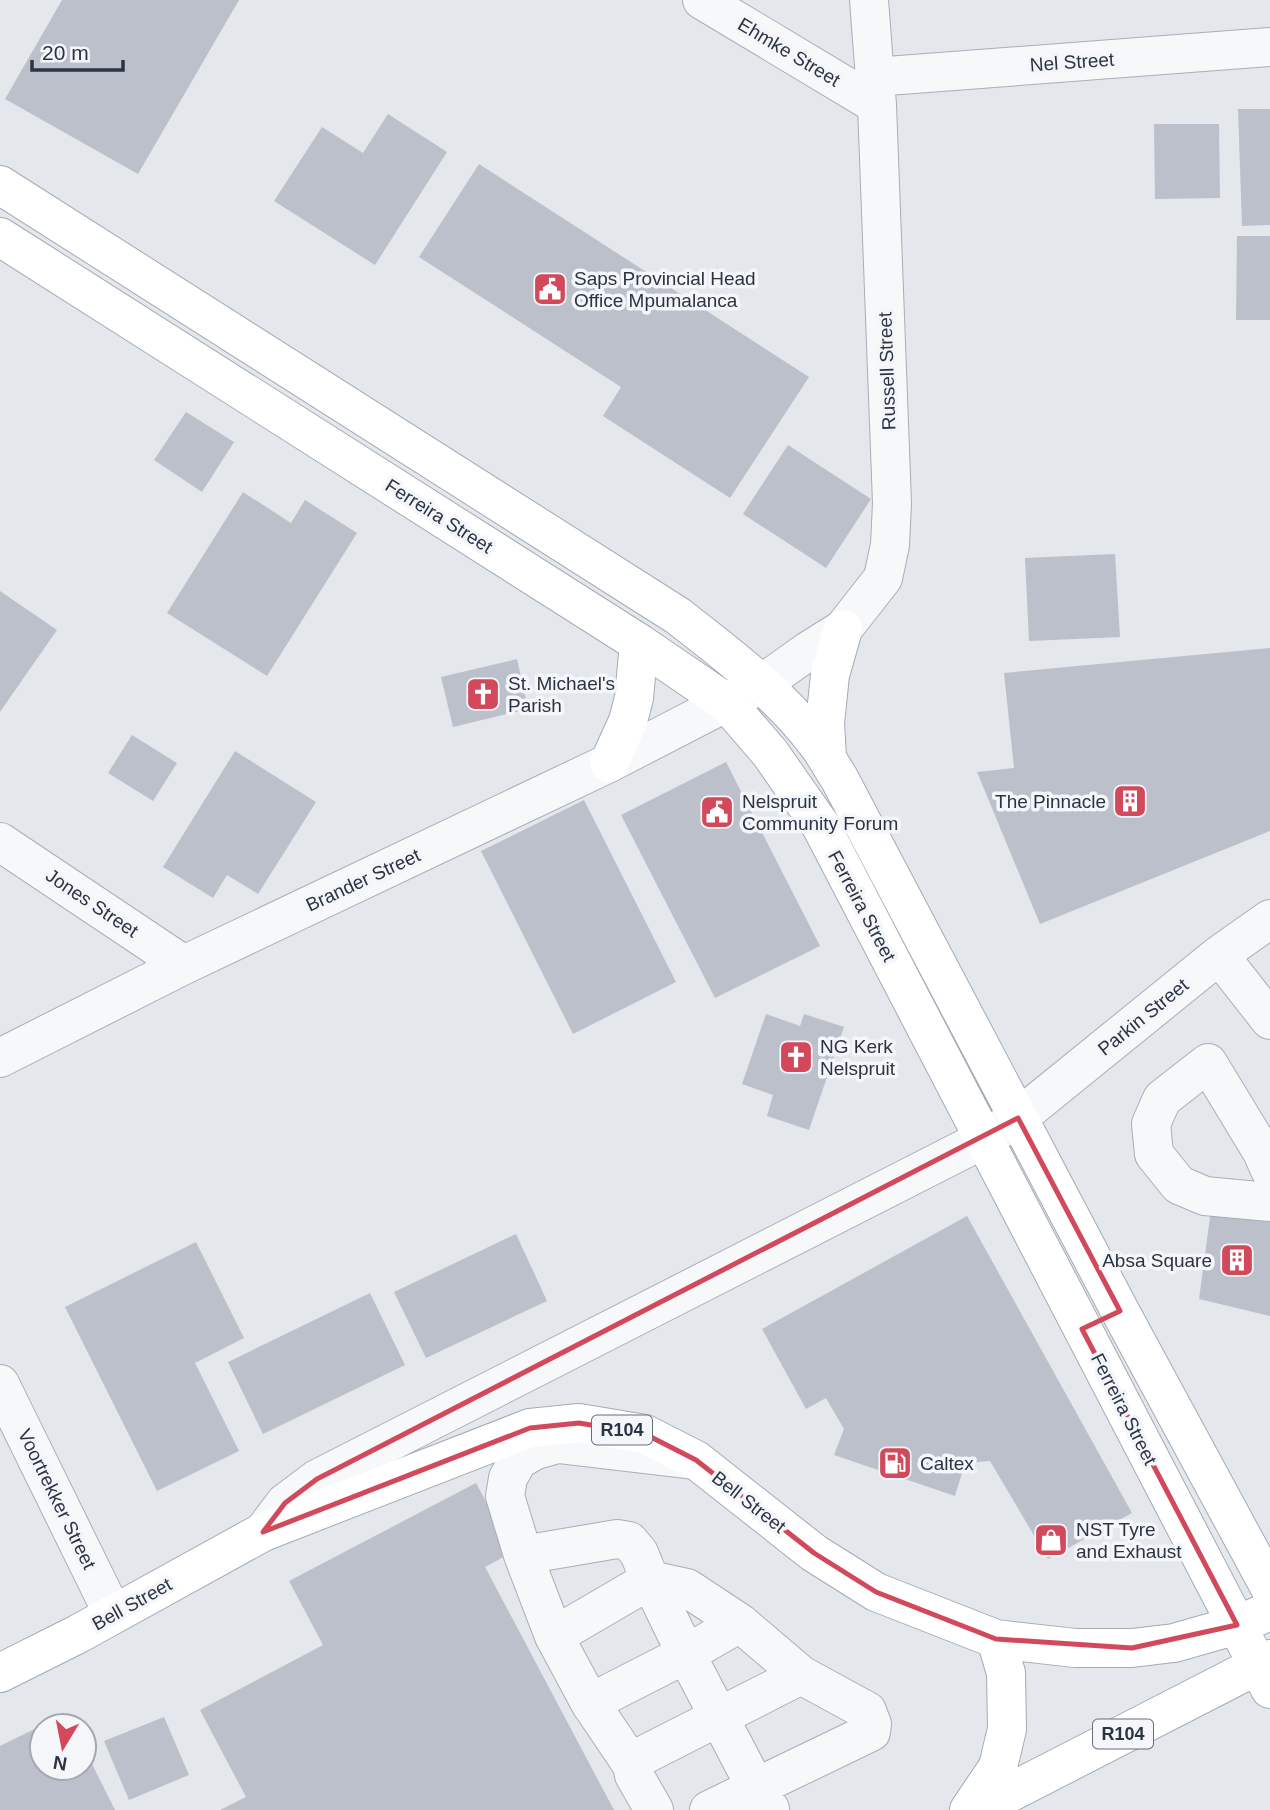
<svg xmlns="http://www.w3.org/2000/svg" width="1270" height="1810" font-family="Helvetica,sans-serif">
<rect width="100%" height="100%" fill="#e4e7ec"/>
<!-- building -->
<path fill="#bbc0ca" d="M62 0H239L138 174 5 99Z
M1238 109H1270V225L1242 226Z
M388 114 447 152 375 265 274 201 322 127 363 153Z
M1154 124H1219L1220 198 1155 199Z
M479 164 809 377 730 498 603 416 621 387 419 257Z
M1237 236H1270V320H1236Z
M186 412 234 442 202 492 154 460Z
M788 445 871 499 826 568 743 514Z
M243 492 291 523 305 500 357 533 267 676 167 613Z
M1115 554 1120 637 1029 641 1025 558Z
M0 591 57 630 0 712Z
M1270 648V831L1040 924 977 772 1014 768 1004 673Z
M517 659 528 709 453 727 441 677Z
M132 735 177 763 153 801 108 773Z
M235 751 316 802 258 894 227 875 213 898 163 867Z
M726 762 820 946 715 998 621 815Z
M584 800 676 982 573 1034 481 851Z
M766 1014 800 1026 804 1014 844 1027 809 1130 767 1116 773 1095 742 1084Z
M1211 1210 1270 1221V1316L1199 1299Z
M967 1216 1132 1513 1048 1559 990 1461 965 1463 955 1496 834 1455 844 1429 826 1398 806 1409 762 1329Z
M516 1234 547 1301 426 1358 394 1292Z
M196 1242 244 1338 195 1363 239 1451 157 1491 65 1307Z
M370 1293 405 1365 263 1434 228 1362Z
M476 1483 513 1552 485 1567 614 1810H220L246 1797 200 1710 323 1645 289 1581Z
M67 1713 73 1726H42V1768H84V1748L115 1810H0V1746Z
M164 1717 189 1775 129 1800 104 1741Z"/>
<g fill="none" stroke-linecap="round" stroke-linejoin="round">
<!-- minor casing -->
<g stroke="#a9aeb7" stroke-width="40">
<path id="minor" d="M702 0 877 105
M874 77 1270 47
M0 842 184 965
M1219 955 1270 1020
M0 1058 184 965 609 763 762 684 808 651 843 629 883 578 890 545 892 503 877 105 869 0
M1270 1170 1262 1152 1208 1063 1162 1099 1151 1124 1154 1154 1179 1185 1205 1196 1270 1202
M0 1384 113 1614
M694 1460 558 1444 536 1450 518 1460 508 1478 505 1496 523 1555 554 1636 590 1703 686 1654 740 1623
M263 1532 285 1503 317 1479 984 1139 1018 1118 1219 955 1270 919
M523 1555 617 1539 629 1541 639 1553 650 1580 686 1654 756 1788 770 1809
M554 1636 650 1580 687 1588 740 1623 801 1675 867 1711 872 1724 871 1732 709 1810
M590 1703 632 1765
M654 1810 634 1775 632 1765 638 1758 801 1675"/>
</g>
<!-- major casing -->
<g stroke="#a3abb8" stroke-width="40">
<path id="major" d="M0 185 678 616C727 654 777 692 815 741 824 752 831 766 839 778L1120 1311 1270 1588
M0 237 639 643 727 703 770 753 821 826 1270 1689
M827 758 825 723 830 675 843 629
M609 763 628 721 634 698 639 643
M0 1673 78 1634 263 1532 530 1428 579 1423 645 1434 696 1460 814 1553 876 1592 996 1639 1075 1648H1132L1174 1643 1237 1625 1270 1611
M969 1810 998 1767 1007 1729 1006 1673 996 1639
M976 1810 1270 1659"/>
</g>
<!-- minor -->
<use href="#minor" stroke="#f7f8fa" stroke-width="38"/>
<!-- major -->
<use href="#major" stroke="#fff" stroke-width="38"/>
</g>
<!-- marked area -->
<path fill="none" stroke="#d1495b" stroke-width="5" stroke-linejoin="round" d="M1018 1118 1120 1311 1082 1329 1237 1625 1132 1648 996 1639 876 1592 814 1553 696 1460 645 1434 579 1423 530 1428 263 1532 285 1503 317 1479Z"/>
<!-- icons -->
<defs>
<g id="civic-square" transform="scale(1.75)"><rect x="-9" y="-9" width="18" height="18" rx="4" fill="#d1495b" stroke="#f4f6f9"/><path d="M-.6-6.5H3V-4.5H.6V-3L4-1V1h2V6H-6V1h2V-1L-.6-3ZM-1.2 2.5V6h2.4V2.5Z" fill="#fff"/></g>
<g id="church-square" transform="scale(1.75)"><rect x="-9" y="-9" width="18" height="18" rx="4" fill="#d1495b" stroke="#f4f6f9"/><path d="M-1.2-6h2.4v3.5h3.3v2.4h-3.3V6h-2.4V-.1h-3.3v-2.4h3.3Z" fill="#fff"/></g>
<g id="building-square" transform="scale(1.75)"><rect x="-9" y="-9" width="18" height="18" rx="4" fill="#d1495b" stroke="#f4f6f9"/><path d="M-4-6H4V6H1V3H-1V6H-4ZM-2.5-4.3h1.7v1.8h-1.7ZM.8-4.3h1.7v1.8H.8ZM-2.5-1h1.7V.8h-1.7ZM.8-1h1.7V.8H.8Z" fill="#fff"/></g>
<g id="fuel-square" transform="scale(1.75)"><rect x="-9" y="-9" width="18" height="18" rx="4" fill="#d1495b" stroke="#f4f6f9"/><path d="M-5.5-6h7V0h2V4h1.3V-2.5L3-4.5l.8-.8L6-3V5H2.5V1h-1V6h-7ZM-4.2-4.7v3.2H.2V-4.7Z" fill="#fff"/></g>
<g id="shop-square" transform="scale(1.75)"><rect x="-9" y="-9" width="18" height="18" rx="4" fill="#d1495b" stroke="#f4f6f9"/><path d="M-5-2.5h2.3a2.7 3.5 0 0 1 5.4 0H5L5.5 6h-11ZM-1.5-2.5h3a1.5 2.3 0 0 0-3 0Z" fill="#fff"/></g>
</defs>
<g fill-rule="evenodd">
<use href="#civic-square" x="550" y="289"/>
<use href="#church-square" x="483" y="694"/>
<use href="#building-square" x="1130" y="801"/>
<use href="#civic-square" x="717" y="812"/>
<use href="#church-square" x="796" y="1057"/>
<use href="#building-square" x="1237" y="1260"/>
<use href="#fuel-square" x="895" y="1463"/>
<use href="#shop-square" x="1051" y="1540"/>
</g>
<g text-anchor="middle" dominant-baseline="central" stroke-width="7" stroke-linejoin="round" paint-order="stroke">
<!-- shield labels -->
<g fill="#f4f6f9" stroke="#676e7b" stroke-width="2">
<rect x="592" y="1415.5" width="60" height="29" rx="5"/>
<rect x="1093" y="1719.5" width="60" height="29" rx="5"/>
</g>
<g font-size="18" font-weight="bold" fill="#2b3445">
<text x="622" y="1430">R104</text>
<text x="1123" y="1734">R104</text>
</g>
<!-- street labels -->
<g font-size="19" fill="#2b3445" stroke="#f4f6f9">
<text transform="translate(789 52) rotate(31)">Ehmke Street</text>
<text transform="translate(1072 62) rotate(-4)">Nel Street</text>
<text transform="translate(887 371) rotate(-92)">Russell Street</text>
<text transform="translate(439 516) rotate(32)">Ferreira Street</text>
<text transform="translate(363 880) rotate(-25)">Brander Street</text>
<text transform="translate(92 903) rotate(34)">Jones Street</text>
<text transform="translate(862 906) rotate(62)">Ferreira Street</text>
<text transform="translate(1143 1017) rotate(-39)">Parkin Street</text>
<text transform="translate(1124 1409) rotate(63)">Ferreira Street</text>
<text transform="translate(57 1499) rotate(64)">Voortrekker Street</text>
<text transform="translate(749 1502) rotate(38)">Bell Street</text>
<text transform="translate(132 1604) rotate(-29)">Bell Street</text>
</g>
<!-- poi labels -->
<g font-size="19" fill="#2b3445" stroke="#f4f6f9" text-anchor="start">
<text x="574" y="278">Saps Provincial Head<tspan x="574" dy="22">Office Mpumalanca</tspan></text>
<text x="508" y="683">St. Michael's<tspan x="508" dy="22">Parish</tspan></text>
<text x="742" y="801">Nelspruit<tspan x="742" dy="22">Community Forum</tspan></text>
<text x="1106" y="801" text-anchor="end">The Pinnacle</text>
<text x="820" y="1046">NG Kerk<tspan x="820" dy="22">Nelspruit</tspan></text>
<text x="1212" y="1260" text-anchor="end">Absa Square</text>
<text x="920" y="1463">Caltex</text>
<text x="1076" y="1529">NST Tyre<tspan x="1076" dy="22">and Exhaust</tspan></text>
</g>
</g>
<!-- north arrow -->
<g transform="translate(63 1747) rotate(190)"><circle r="33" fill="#f4f6f9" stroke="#a4a8b1" stroke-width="2"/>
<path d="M0-5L12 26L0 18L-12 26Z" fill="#d1495b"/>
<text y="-10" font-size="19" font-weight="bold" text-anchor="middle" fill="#2b3445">N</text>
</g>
<!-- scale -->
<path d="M32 60v10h91v-10" fill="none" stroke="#2b3445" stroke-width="3.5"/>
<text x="42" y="60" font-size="21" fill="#2b3445" stroke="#f4f6f9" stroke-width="5" paint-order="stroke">20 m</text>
</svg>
